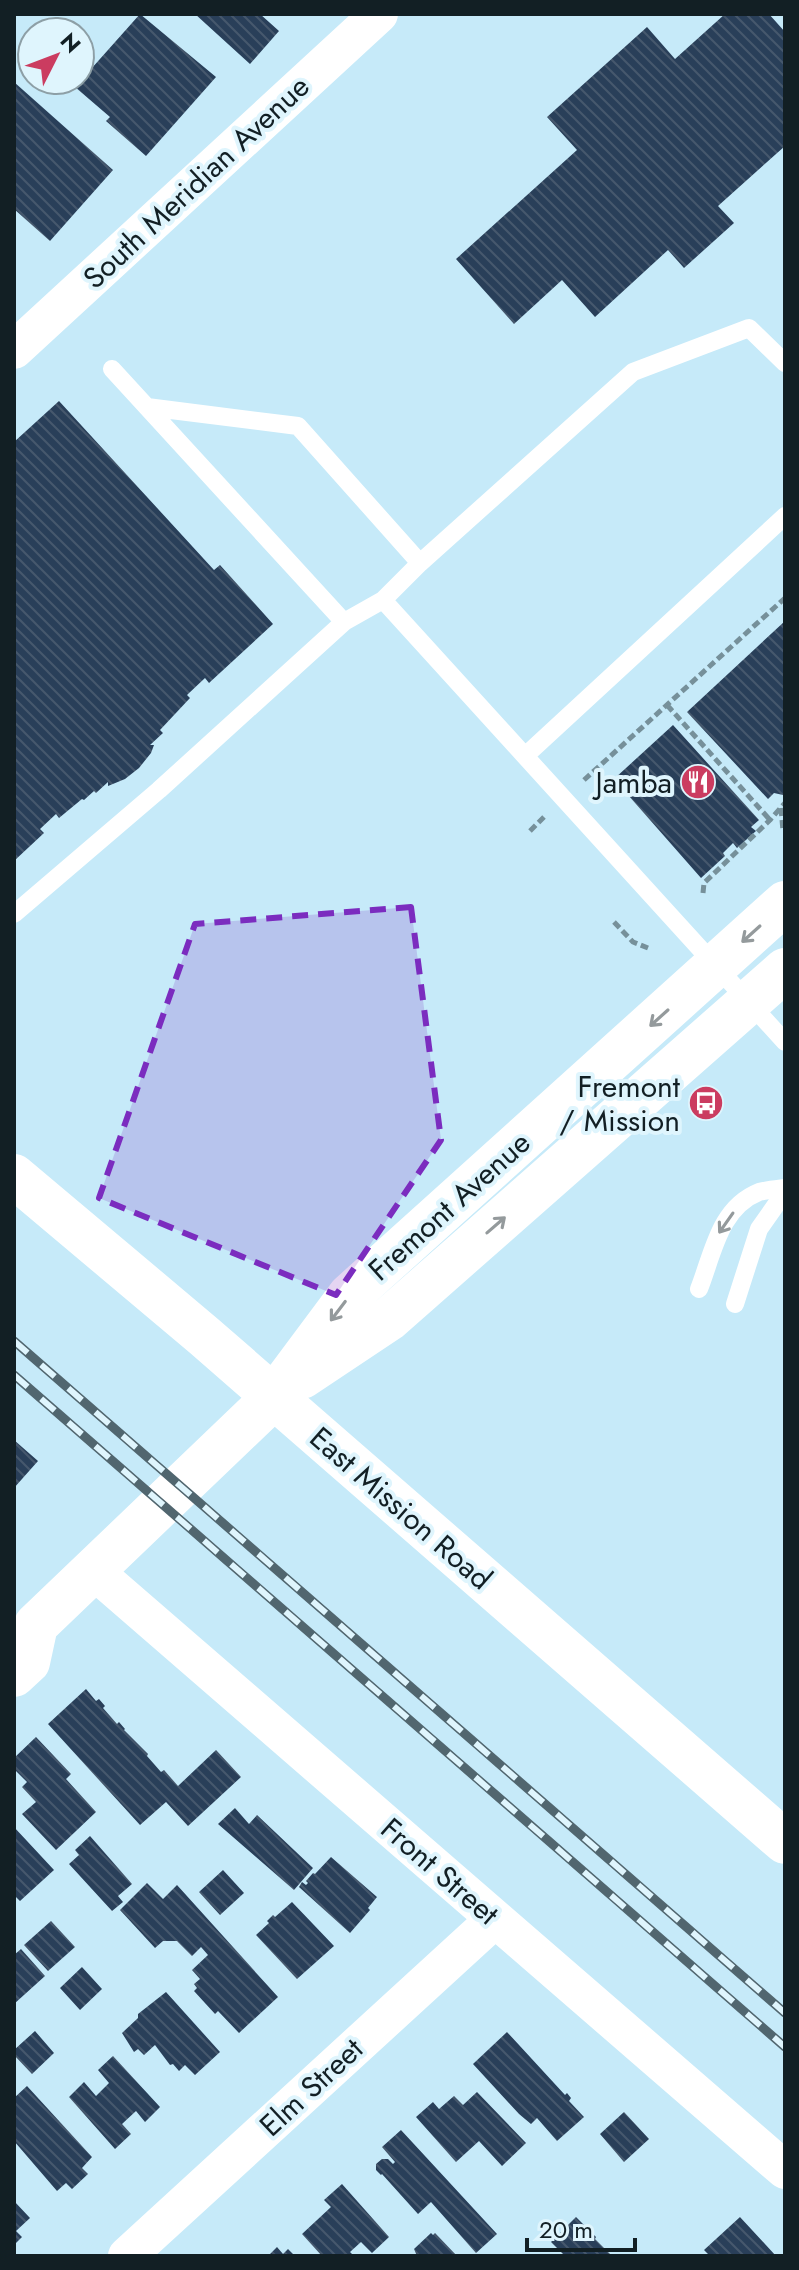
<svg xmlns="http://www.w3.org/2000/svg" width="799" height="2270" font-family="Jost,sans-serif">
<defs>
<pattern id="building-back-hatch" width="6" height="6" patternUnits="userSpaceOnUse" patternTransform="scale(2)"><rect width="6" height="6" fill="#293f59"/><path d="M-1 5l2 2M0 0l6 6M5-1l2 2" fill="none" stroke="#46586d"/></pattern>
</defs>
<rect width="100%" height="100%" fill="#c6eaf9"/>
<!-- building -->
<path fill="url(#building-back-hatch)" d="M140 14 216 77 146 156 106 121 110 117 75 87Z
M195 14H260L279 31 250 64Z
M725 14H769L785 32V146L718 206 734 223 684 268 668 250 595 317 562 280 514 324 456 259 577 150 547 117 647 27 675 59Z
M14 82 113 170 50 241 14 209Z
M59 401 214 570 220 565 273 624 209 683 205 678 187 695 190 698 160 730 163 733 150 745H154L151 753 139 768 125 779 108 786V782L96 793 94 791 84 800 82 799 59 818 56 814 40 829 44 833 14 861V442Z
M785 621V785L783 795 774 793 768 799 687 712Z
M673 725 759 820 751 827 756 831 737 848 733 843 723 853 725 856 701 878 614 779Z
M14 1440 38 1461 14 1488Z
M86 1689 96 1701 99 1699 105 1706 103 1708 117 1724 119 1722 125 1729 124 1730 148 1754 147 1756 161 1772 164 1770 178 1786 216 1750 241 1777 188 1826 166 1802 140 1825 48 1724Z
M36 1737 71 1774 66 1779 96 1812 56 1850 22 1814 36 1802 22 1787 27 1782 14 1769V1758Z
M235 1808 249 1824 257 1815 313 1868 294 1890 218 1824Z
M14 1827 54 1870 20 1901 14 1895Z
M90 1836 132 1884 118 1896 123 1902 112 1911 69 1864 79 1855 75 1850Z
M331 1857 377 1897 368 1908 370 1910 350 1933 299 1887 302 1882 306 1885 308 1883 306 1881 313 1873 315 1874Z
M223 1870 244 1893 220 1915 199 1892Z
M147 1883 163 1899 177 1885 278 1997 239 2033 218 2011 215 2014 194 1991 197 1988 194 1984 200 1979 192 1970 208 1955 201 1947 192 1956 177 1941H163L155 1948 120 1910Z
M292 1902 334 1946 297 1979 256 1935 269 1923 267 1921 273 1915 275 1917Z
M51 1921 75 1947 48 1971 24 1945Z
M21 1949 45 1976 14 2004V1955Z
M82 1967 102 1989 80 2010 60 1988Z
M166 1992 220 2052 195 2075 185 2065 179 2071 173 2064 170 2065 155 2045 144 2055 138 2049 134 2052 122 2033 138 2018V2014Z
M35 2031 54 2053 32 2074 14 2055V2050Z
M507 2032 565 2095 567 2093 571 2098 569 2101 584 2117 557 2141 537 2118 531 2124 519 2114 473 2064Z
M113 2056 160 2107 145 2122 136 2111 122 2124 131 2134 115 2149 69 2097 84 2082 96 2096 109 2083 98 2070Z
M27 2086 92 2157 82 2168 88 2174 72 2189 66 2183 57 2191 14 2141V2098Z
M477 2092 526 2143 502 2166 479 2141 456 2162 416 2117 433 2102 439 2109 454 2096 463 2105Z
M624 2112 649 2139 624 2162 600 2134Z
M401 2130 497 2234 476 2253 431 2202 418 2214 382 2174 381 2175 376 2170V2164L382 2159H388L393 2164 395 2162 382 2147Z
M342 2184 389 2237 372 2253 361 2242 350 2252 354 2256H322L302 2234 331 2207 324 2200Z
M14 2201 30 2218 16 2231 22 2237 14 2245Z
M576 2217 596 2237 595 2239 612 2256H565L551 2242Z
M740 2217 776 2256H710L704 2250Z
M431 2233 433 2235 435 2233 457 2256H417L414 2249Z
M277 2247 283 2254 288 2249 295 2256H268Z"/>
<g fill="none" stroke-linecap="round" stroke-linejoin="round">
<!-- path -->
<path stroke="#76909a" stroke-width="5" stroke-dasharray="8 4" stroke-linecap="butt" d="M667 705 770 820
M584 780 785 598
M781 808 783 831
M530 831 544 817
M703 893 704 883 770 820 785 803
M614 922 633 942 648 948"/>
<!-- lane -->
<path stroke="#fff" stroke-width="18" d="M112 369 344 622
M420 563 633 372 749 328 785 363
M383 600 785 1042
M525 756 785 516
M14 914 159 790 344 622 383 600 420 563 298 426 147 407
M699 1289C713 1254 719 1208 759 1192 767 1190 777 1189 785 1188
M735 1304 759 1229 785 1192"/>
<!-- street -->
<path stroke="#fff" stroke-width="38" d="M14 350 379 14
M94 1571 785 2170
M127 2256 495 1919"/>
<!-- secondary -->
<path stroke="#fff" stroke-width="44" d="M14 1176 204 1336 785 1842
M302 1377 389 1319 785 970
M14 1675 28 1662 36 1625 274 1397 350 1295 785 903"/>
<!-- rail casing -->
<g stroke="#51666f" stroke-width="9">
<path id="rail" d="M14 1341 785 2013
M14 1375 785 2047"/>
</g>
<!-- rail -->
<use href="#rail" stroke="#dff5fd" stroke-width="6" stroke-dasharray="18" stroke-linecap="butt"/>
</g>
<!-- one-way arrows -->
<defs><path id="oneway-shaft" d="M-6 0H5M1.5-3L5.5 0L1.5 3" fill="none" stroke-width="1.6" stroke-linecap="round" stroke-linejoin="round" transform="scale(2)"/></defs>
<g stroke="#949a9c">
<use href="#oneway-shaft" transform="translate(751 934) rotate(138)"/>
<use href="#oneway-shaft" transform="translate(659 1018) rotate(138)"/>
<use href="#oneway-shaft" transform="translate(726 1223) rotate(125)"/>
<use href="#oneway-shaft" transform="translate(496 1225) rotate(-41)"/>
<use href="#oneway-shaft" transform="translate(338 1311) rotate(127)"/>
</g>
<!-- marked area -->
<path fill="#7b2cbf" fill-opacity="0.2" stroke="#7b2cbf" stroke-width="6" stroke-dasharray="16 10" stroke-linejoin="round" d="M411 907 441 1140 336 1295 99 1198 195 924Z"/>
<!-- icons -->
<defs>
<g id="restaurant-disc" transform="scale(1.8)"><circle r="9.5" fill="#cb3c60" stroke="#dff5fd"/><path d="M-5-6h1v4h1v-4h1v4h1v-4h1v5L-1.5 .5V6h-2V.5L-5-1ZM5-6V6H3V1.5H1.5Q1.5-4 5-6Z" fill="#fff"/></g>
<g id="bus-disc" transform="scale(1.8)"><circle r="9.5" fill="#cb3c60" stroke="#dff5fd"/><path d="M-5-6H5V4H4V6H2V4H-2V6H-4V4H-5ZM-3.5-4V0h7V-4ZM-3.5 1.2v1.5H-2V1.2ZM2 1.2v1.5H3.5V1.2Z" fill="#fff"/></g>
</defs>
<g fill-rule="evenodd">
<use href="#restaurant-disc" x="698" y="782"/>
<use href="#bus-disc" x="706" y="1103"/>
</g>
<g text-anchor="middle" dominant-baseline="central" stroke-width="8" stroke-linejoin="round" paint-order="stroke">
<!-- street labels -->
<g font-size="30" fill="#121f24" stroke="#dff5fd">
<text transform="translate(196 182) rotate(-43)">South Meridian Avenue</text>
<text transform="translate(449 1206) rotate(-42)">Fremont Avenue</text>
<text transform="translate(401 1508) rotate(41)">East Mission Road</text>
<text transform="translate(440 1871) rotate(41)">Front Street</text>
<text transform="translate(311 2087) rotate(-43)">Elm Street</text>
</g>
<!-- poi labels -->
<g font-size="30" fill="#121f24" stroke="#dff5fd" text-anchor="end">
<text x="672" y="782">Jamba</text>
<text x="680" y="1086">Fremont<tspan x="680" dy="34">/ Mission</tspan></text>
</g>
</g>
<!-- border -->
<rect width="799" height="2270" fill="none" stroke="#121f24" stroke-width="32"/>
<!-- north arrow -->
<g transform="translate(56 56) rotate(48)"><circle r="38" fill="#dff5fd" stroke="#8d9fa6" stroke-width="2"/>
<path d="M0-6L14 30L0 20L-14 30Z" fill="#cb3c60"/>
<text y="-12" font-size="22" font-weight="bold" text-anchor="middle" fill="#121f24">N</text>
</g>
<!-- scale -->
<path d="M527 2238v12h108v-12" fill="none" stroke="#121f24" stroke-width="4"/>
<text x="539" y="2238" font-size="24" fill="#121f24" stroke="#dff5fd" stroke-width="6" paint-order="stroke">20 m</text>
</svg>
